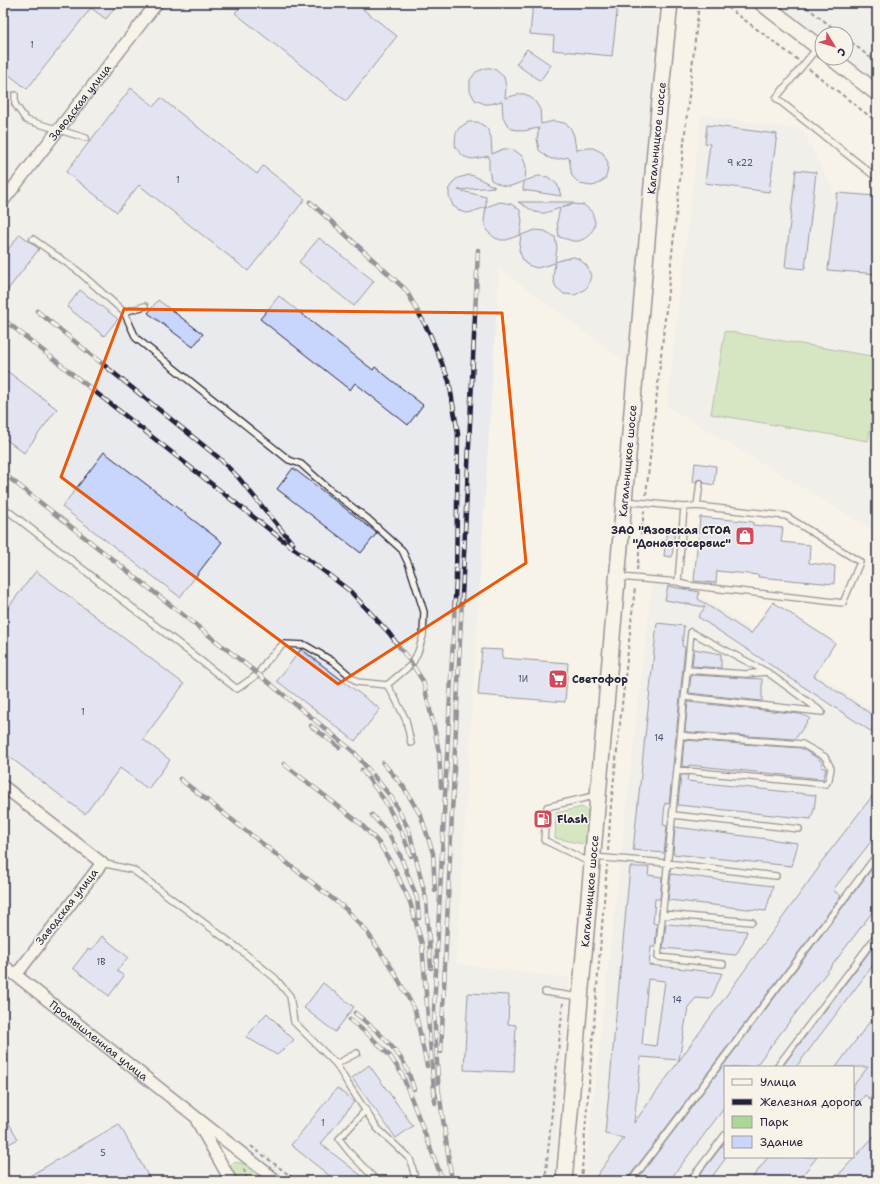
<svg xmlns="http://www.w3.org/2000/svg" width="880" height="1184" font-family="'Shantell Sans',sans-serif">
<rect width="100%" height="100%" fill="#f7f3e8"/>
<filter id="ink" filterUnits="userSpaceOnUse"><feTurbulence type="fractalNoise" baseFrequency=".025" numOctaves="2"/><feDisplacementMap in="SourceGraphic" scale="8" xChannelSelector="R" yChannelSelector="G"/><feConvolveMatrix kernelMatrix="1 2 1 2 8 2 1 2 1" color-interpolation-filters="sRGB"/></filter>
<g filter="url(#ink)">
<!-- built -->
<path fill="#e9eaee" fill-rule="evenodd" d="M3 3H659L627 363 499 268 456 964 569 978 553 1181H286L176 1095 223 1181H3Z
M774 3H877V83L845 58H846V34H822V40Z
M701 115 802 130 877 276V532L667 406Z
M652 584 686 587 693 591 877 714V1181H584ZM725 1067H853V1157H725Z"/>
<!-- green -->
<path fill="#add794" stroke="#687c68" d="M725 331 877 357V391L868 441 711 414Z
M582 807 588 811 586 842 582 844 555 838 556 813Z
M234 1162 246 1164 267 1181H235L227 1167Z"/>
<!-- building -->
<path fill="#c8d5fc" stroke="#22223b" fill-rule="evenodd" d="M3 3H118L106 19 91 8 27 89 3 70Z
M243 3H355L397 36 346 101 235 13Z
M533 3H618L612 56 553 50 554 36 530 34Z
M527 49 551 65 540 81 516 64Z
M486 68H491L496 70 504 77 506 87 505 98 520 94H525L534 100 540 109 541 124 554 121 564 123 569 126 572 131 574 136 576 150 588 148H593L603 153 608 163 607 174 605 179 596 185 591 186 580 184 572 176 571 171 569 157 558 159H552L547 157 539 150 537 139 539 128 523 131 512 129 508 126 503 117 502 101 490 104H485L475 100 470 91V80L476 72Z
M131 88 154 106 161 98 257 174 263 166 305 199 248 271 139 185 117 212 66 172Z
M468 122H478L487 128 491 137 492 154 503 149H508L514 150 522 156 526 166 525 181 538 176 548 177 557 184 559 189 561 196 523 190 524 181 511 186H506L501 185 491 180 489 169V156L473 159 468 158 463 156 456 148 455 143 456 133 459 128Z
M707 125 777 134 769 192 705 183 710 144 705 143Z
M796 170 816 172 805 269 785 267Z
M469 175 474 176 495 187 458 190 486 197V207L472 212 467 213 462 212 453 206 449 196V190H448L454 181 458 178Z
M837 193 877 196V274L828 270Z
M500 202 511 204 520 210 522 221 520 235 506 240H501L495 238 487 231 484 221 486 207Z
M518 202H573V203L561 207 573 204 584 205 592 212 595 222 594 228 588 237 579 241H573L559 237 557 222 560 208 545 213H540L535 212Z
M535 230 545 231 555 237 557 248 555 262 568 258 574 257 579 259 587 266 591 276 588 286 584 290 575 295 564 294 556 287 554 282 553 277 555 263 541 267 536 268 526 264 523 260 519 250 521 235Z
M20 234 39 249 3 296V256Z
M319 238 374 281 354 306 299 262Z
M80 290 118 319 104 336 67 307Z
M279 296 373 370 375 367 423 405 408 425 355 383 350 390 260 319Z
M158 300 203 334 193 347 148 313Z
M3 368 57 409 24 453 3 437Z
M104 452 222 542 180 597 62 507Z
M695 463 716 466 714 485 704 483 703 480 700 479 697 480 696 482H693Z
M293 468 377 533 361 553 277 489Z
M700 517 753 522V525L783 528 781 542 810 545 809 563 835 566 834 584 758 577 759 575 717 571 716 583 694 581Z
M667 527 675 528 672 557 664 556Z
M36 571 184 684 143 739 170 760 148 789 120 768 85 814 3 752V614Z
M668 586 699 592 698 599 751 634 773 602 835 643 814 676 877 718V724L872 732 698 617 705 607 665 600Z
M657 623 684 626 682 646 685 647 669 804 665 803 663 825 667 826 664 853 633 850Z
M301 649 380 709 355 741 277 681Z
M482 649 503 650 502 658 568 663 565 702 478 695Z
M694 649 721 654V668L692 666Z
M691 675 762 679V701L689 693Z
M688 702 800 714 810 718 795 739 688 732 685 731Z
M684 740 801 748 817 758 822 762 821 767 826 769 823 779 689 765V767L682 766Z
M681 775H688L687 781 816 795 814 809 811 819 678 805Z
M877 790V834L833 890 841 896 628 1178 627 1181H593L624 1138 605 1134 630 867H649L648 875 662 877 660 899H655L653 923 657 924 655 947H651L649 965 722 973 714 992 710 999 696 998 688 1007 679 1060 641 1057 634 1123 820 866 819 865ZM648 979 665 981 656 1046 642 1044Z
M675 827 798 843 792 866 673 854Z
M877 862V906L755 1067H725V1107L669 1181H636Z
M671 874 773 886 766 911 668 900Z
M666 924 747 931 743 943 736 955 663 948Z
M102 936 128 957 117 971 124 976 109 996 73 968 88 949 91 951Z
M877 942V960L796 1067H782Z
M323 983 354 1007 335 1032 304 1008Z
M468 993 509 995 508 1024 516 1025 514 1072 464 1070Z
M877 1012V1089L870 1099 865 1095 853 1111V1086L868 1067H836Z
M267 1013 294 1040 277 1055 246 1037Z
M369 1065 413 1126 396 1138 352 1078Z
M337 1088 354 1102 321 1144 368 1181H336L291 1145Z
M3 1113 18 1139 3 1147Z
M119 1124 151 1181H21Z
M877 1133V1181H833Z
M725 1142V1159L709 1181H695Z
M768 1157H817L798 1181H750Z"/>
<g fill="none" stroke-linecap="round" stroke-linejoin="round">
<!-- service casing -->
<g stroke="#22223b" stroke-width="8">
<path id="service" d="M818 47 776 98 877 178
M15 95V104L26 120 86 138
M33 239 78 271 124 312
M145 306 124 312 136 338 289 460 301 464 330 490 368 519 402 550 409 565 424 612 423 636 418 652 412 664 387 685 395 698 406 720 411 743
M697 506 700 483
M3 507 237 689 258 674 266 662 283 644 305 645 334 662 357 682 387 685
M619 577 678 582 684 507 625 501
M678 582 686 585 843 603 860 562 786 516 697 506 684 507
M687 670 746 674 766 672
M685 697 822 712 767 672 691 632 658 957 723 964
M677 770 826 784 829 779 831 768 825 757 802 744 687 736 681 735
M673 815 799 829
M593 857 667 863 776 876
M102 863 133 870 238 948 275 978 290 996 294 1022 336 1064
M591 863 544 840 547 807 598 795
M662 914 752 922
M545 992 580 997
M357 1053 336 1064 348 1084 377 1128 410 1159 416 1181
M777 1067 877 935
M366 1110 339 1139 350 1153 377 1181
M631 1181 877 855
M690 1181 725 1135"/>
</g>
<!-- minor casing -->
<g stroke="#22223b" stroke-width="14">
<g id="minor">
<path id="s1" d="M3 201 157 3"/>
<path d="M3 786 102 863 16 975"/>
<path id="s2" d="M3 965 277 1181"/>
<path d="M197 1121 231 1181"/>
</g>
</g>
<!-- secondary casing -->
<g stroke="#22223b" stroke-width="18">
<g id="secondary">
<path d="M762 3 822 50"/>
<path d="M832 58 877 93"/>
<path id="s3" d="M564 1181 656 139 670 3"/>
</g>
</g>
<!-- path -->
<path stroke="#22223b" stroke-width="2" stroke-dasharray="4 3" stroke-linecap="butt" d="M722 3 798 60
M801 3 841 34
M846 38 877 63
M809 69 877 122
M646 495 699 3
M637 570 644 511
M877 761 875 763 877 764
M608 851 611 805 635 587
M251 1146 297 1181
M244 1169 247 1181
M545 1181 563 1003
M581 1181 607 865"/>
<!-- service -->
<use href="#service" stroke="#f7f3e8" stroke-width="5.5"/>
<!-- minor -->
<use href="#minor" stroke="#f7f3e8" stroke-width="11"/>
<!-- secondary -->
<use href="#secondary" stroke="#f7f3e8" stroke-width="15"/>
<!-- rail casing -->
<g stroke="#22223b" stroke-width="4.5">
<path id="rail" d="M310 202 406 290 430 334 449 381 458 434 456 580 434 1010 439 1097
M37 311 219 458 238 477 293 544
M3 319 280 538 350 591 389 633 412 664 423 681 434 727 439 752 441 787
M3 473 258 674 354 752 392 798 409 830 426 899 431 968
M311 726 339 747
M383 763 403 786 421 816 433 853 435 891
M284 764 361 824 379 843 394 868 410 902 422 944 435 1103
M362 770 385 801 402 833 411 856
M180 779 347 910 367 932 393 970 415 1010 427 1066
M372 815 388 833 400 855 417 898 419 918
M355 1013C374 1028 393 1044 405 1065 409 1072 411 1081 414 1089
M350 1020 369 1035 390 1056 402 1074 443 1181
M441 1052 478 250
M439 1092 452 1181"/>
</g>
<!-- rail -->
<use href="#rail" stroke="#f7f3e8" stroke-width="3" stroke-dasharray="9" stroke-linecap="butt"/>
</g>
</g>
<!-- marked area -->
<path d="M0 0H880V1184H0ZM124 309 502 313 526 563 338 684 61 477Z" fill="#f7f3e8" fill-opacity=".55" fill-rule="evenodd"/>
<path fill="none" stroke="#e8590c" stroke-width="3" stroke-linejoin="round" d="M124 309 502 313 526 563 338 684 61 477Z"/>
<!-- icons -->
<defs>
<g id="shop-square" transform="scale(1)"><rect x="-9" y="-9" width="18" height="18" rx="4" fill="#d1495b" stroke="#f7f3e8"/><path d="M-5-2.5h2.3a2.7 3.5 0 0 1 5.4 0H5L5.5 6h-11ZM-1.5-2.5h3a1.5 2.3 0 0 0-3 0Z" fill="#fff"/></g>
<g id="supermarket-square" transform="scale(1)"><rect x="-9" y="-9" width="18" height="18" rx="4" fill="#d1495b" stroke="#f7f3e8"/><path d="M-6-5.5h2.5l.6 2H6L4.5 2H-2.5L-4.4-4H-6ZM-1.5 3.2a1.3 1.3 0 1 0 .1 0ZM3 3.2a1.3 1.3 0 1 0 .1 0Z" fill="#fff"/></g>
<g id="fuel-square" transform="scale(1)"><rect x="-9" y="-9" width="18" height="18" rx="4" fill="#d1495b" stroke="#f7f3e8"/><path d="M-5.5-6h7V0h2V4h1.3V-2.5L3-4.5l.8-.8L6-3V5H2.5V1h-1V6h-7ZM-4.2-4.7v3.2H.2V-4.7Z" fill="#fff"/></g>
</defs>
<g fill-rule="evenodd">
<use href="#shop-square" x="745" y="536"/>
<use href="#supermarket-square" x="558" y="679"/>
<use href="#fuel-square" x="543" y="819"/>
</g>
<g text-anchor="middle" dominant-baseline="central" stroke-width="3.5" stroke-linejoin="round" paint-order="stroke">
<!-- number labels -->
<g font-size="9" fill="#4c4f6b">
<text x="32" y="45">1</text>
<text x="740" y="163">9 к22</text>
<text x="178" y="180">1</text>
<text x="523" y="679">1И</text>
<text x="83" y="712">1</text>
<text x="659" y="738">14</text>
<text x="101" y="962">1В</text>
<text x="677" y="1000">14</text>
<text x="323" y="1123">1</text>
<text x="103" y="1153">5</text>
</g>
<!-- street labels -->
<g font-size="11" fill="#22223b" stroke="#f7f3e8">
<text stroke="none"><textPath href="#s1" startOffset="125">Заводская улица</textPath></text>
<text stroke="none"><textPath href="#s3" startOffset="1047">Кагальницкое шоссе</textPath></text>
<text stroke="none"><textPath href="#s3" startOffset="723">Кагальницкое шоссе</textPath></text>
<text stroke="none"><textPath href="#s3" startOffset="291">Кагальницкое шоссе</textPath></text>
<text transform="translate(67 907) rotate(-52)">Заводская улица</text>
<text stroke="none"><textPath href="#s2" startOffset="122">Промышленная улица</textPath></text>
</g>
<!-- poi labels -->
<g font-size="11" font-weight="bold" fill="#22223b" stroke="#f7f3e8" text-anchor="start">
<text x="731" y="530" text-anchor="end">ЗАО "Азовская СТОА<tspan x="731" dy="13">"Донавтосервис"</tspan></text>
<text x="572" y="679">Светофор</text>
<text x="557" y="819">Flash</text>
</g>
</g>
<!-- margin -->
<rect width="880" height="1184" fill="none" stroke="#f7f3e8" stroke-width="16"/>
<rect x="8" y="8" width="864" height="1168" fill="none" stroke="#22223b" stroke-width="1.5" filter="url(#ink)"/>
<!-- legend -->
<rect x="724" y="1066" width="130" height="92" fill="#f7f3e8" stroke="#a29fa3"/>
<rect x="732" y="1079" width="20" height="6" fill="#f7f3e8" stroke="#a29fa3"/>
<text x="760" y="1086" font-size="12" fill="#22223b">Улица</text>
<rect x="732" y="1099" width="20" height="6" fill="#22223b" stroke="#a29fa3"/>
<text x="760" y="1106" font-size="12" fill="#22223b">Железная дорога</text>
<rect x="732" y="1116" width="20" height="12" fill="#add794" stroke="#a29fa3"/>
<text x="760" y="1126" font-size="12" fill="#22223b">Парк</text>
<rect x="732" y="1136" width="20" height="12" fill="#c8d5fc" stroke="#a29fa3"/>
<text x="760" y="1146" font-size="12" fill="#22223b">Здание</text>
<!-- north arrow -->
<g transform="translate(834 46) rotate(128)"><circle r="19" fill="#f7f3e8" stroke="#a29fa3"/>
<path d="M0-3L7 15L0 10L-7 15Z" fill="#d1495b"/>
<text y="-6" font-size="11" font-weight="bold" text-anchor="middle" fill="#22223b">С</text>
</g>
</svg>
